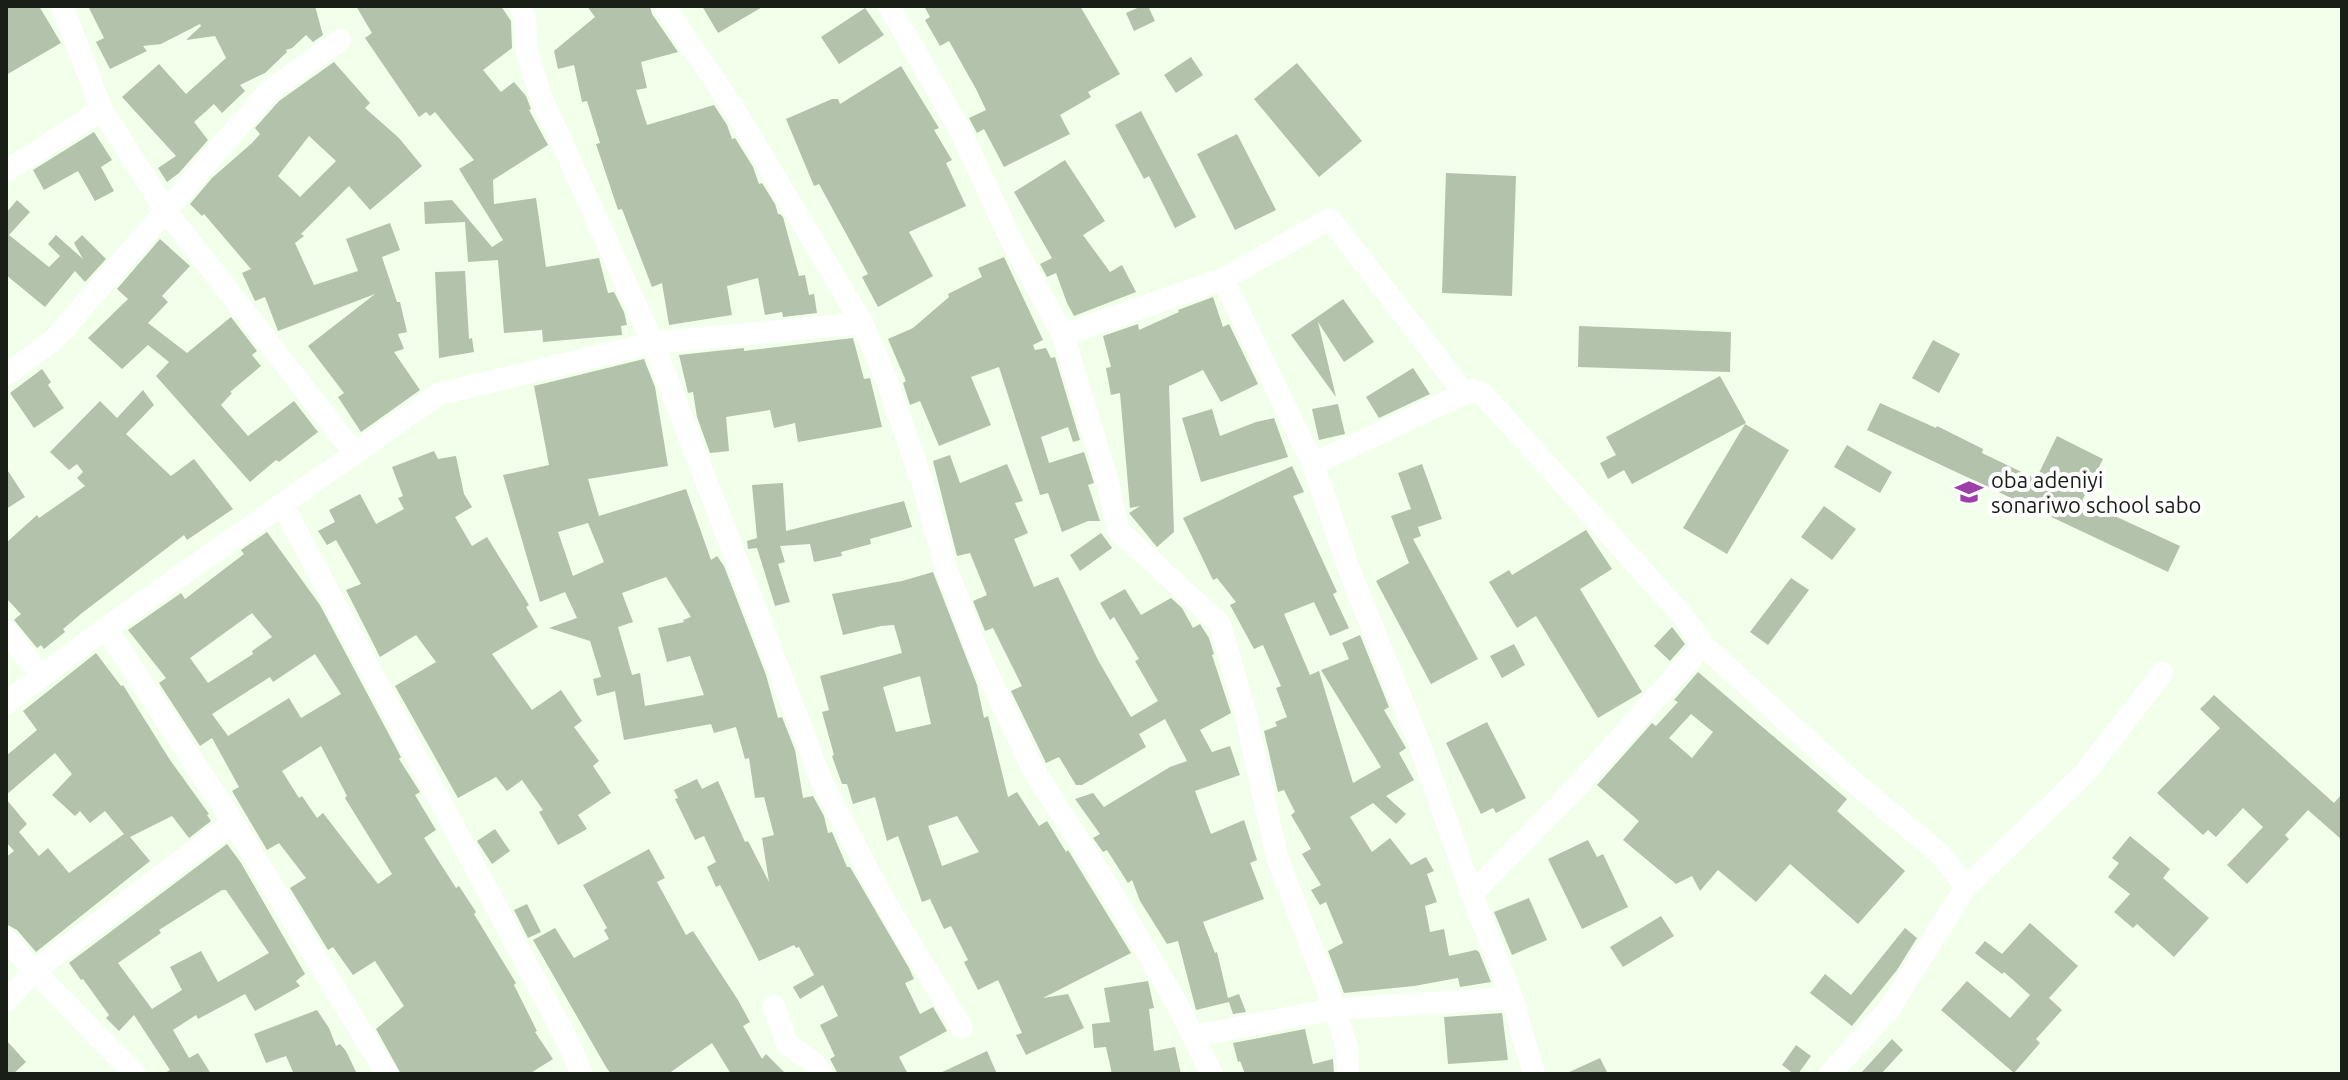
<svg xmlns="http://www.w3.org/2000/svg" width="2348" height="1080" font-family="Ubuntu,sans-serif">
<rect width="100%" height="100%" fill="#f2ffea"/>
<!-- building -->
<path fill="#b3c2aa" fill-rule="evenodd" d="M6 6H39L61 43 6 75Z
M88 6H315L323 35 313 42 306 35 292 48 286 50 287 52 265 73 240 85 245 91 222 113 214 104 194 122 208 140 179 173 167 182 158 168 176 156 122 97 159 64 186 94 226 58 215 36 186 40 201 26 200 24 161 44 143 46 147 51 110 69 96 42 104 38Z
M356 6H501L511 21 512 48 483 70 501 92 514 82 526 96 531 109 529 110 548 145 493 180 494 204 536 198 546 267 599 258 608 293 614 292 624 312 627 325 621 326 622 335 543 342 542 330 504 333 498 260 468 262 465 222 425 224 424 202 452 200 492 247 503 240 459 169 474 160 435 112 430 116 426 112 419 117 365 38 372 33Z
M587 6H650L652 14 678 52 641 62 647 88 636 90 647 125 714 105 727 125 732 139 735 138 753 167 759 184 762 183 775 204 778 214H780L783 217 799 276 805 275 809 295 814 294 817 313 783 317 782 312 765 315 758 278 727 286 732 315 669 325 662 283 652 287 622 209 618 210 596 144 600 143 587 101 582 102 574 65 558 69 554 51 595 17Z
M702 6H764L718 33Z
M924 6H1080L1120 74 1088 92 1091 97 1060 115 1070 134 1004 167 984 129 977 133 969 118 986 110 976 89 949 41 940 46 925 20 930 17Z
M1142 6H1148L1155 21 1134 31 1126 13Z
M865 8 884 35 839 64 821 37Z
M1191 57 1203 75 1176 93 1164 75Z
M334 62 370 103 365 108 399 138 422 166 370 210 349 186 301 234 304 236 295 243 314 285 358 271 346 239 390 223 400 250 382 257 397 302H400L407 332 398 334 404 349 394 352 420 390 361 432 338 397 344 393 308 346 375 294 278 331 265 297 255 301 242 273 251 269 204 214 202 216 190 204 212 178 252 143 260 134 255 128 279 101ZM309 136 336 161 300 197 278 176Z
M1297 63 1362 141 1319 177 1254 99Z
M901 66 939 128 934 130 952 160 946 163 966 206 909 232 933 276 878 307 862 277 868 274 819 184 814 186 786 119 832 99H838L840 104Z
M1141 111 1196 217 1175 228 1149 176 1144 179 1115 125Z
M94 132 112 160 101 167 114 191 95 201 78 171 44 190 33 170Z
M1237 134 1276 210 1235 230 1197 154Z
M1065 160 1105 221 1083 235 1110 272 1122 265 1136 292 1074 316 1067 303 1056 273 1047 277 1040 264 1052 258 1014 192Z
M1446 173 1516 176 1512 296 1442 293Z
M17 200 30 212 9 235 49 267 60 256 48 244 56 235 83 259 74 243 82 235 106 259 85 282 75 271 45 307 6 275V213Z
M160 239 190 266 162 296 168 302 148 323 187 353 231 317 257 351 252 355 261 366 230 392 232 393 221 405 248 436 294 401 318 432 279 462 276 460 250 482 156 376 169 362 148 345 122 369 88 338 128 299 117 289Z
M1004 257 1043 340 1033 345 1035 350 1046 348 1051 358 1055 357 1080 440 1073 442 1068 427 1041 437 1049 463 1084 452 1094 483 1088 485 1100 521H1088L1062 532 1048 493 1040 495 999 367 971 377 991 425 939 446 920 401 910 405 903 383 906 381 888 339 913 328 949 297 948 294 982 277 978 268Z
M465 271 469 339 472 338 474 352 439 358 435 272Z
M1213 297 1223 327 1229 324 1258 384 1221 402 1203 370 1169 386 1174 532 1157 547 1129 513 1140 506 1130 508 1120 393 1111 395 1106 368 1111 367 1103 336 1138 324 1139 330 1179 312 1178 310Z
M1343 299 1374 342 1344 362 1318 322 1336 397 1291 335Z
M1579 326 1731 332 1730 372 1578 367Z
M853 338 864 379 870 378 882 427 798 442 795 423 774 428 770 410 726 417 729 451 710 453 697 417 693 392 688 393 679 355 744 348V351Z
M1933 340 1960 354 1939 393 1912 378Z
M644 359 655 387 668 466 588 479 599 516 686 489 711 560 717 556 724 566 766 675 778 718 782 717 795 750 803 798 813 796 824 816 828 833 832 832 847 867H850L909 968 914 979 905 983 920 1014 933 1007 947 1031 899 1057 908 1074H838L830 1059 835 1056 820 1025 838 1016 823 985 800 999 793 987 814 975 799 947 796 948 794 945 759 961 720 885 716 887 707 867 716 862 704 836 695 840 675 799 678 798 674 790 697 779 702 789 718 781 745 842 748 841 769 882 762 838 774 835 764 797 755 798 749 758 745 759 736 727 714 733 711 724 624 740 615 691 597 696 593 679 601 677 590 641 549 628 577 618 565 592 540 602 503 475 549 465 534 386ZM588 523 604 562 573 576 558 532ZM666 577 691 617 683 620 684 622 658 628 667 662 690 656 704 695 645 706 640 673 632 675 618 627 633 622 622 593Z
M1413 368 1430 394 1379 418 1366 397Z
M42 369 51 382 48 385 64 408 34 428 10 393Z
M1720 376 1746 423 1632 484 1624 470 1608 479 1600 463 1616 455 1606 437Z
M143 390 154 405 126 434 171 476 194 459 233 509 187 540 184 535 82 613 63 629 65 632 44 649 41 645 37 648 14 620 21 614 6 598V543L37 515 39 518 85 486 77 478 83 472 77 464 69 470 50 452 100 401 117 418Z
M1880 403 1936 428 1937 426 1983 449 1982 453 2036 479 2057 436 2103 459 2082 501 2180 546 2168 572 1867 430Z
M1338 404 1345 434 1319 440 1312 409Z
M1212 409 1220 436 1256 422 1274 418 1288 457 1201 482 1182 418Z
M1745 424 1789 450 1727 554 1683 528Z
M1847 445 1892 472 1880 493 1834 467Z
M434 451 438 459 456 456 464 494 472 507 455 517 472 546 487 537 529 605 526 607 538 627 492 654 532 710 561 690 582 721 574 727 599 761 593 766 611 793 578 815 587 829 558 845 539 812 543 810 522 780 507 791 496 777 458 798 395 686 436 662 416 635 380 657 346 590 361 584 336 540 327 545 318 531 335 522 329 510 360 494 376 524 404 509 398 498 403 496 392 467Z
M950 455 960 483 1007 464 1023 501 1015 503 1028 533 1014 539 1034 587 1058 577 1098 660 1131 717 1158 701 1135 661 1139 659 1114 617 1110 620 1100 603 1125 589 1141 615 1171 598 1182 608 1193 628 1200 624 1209 638 1214 654 1212 655 1231 713 1200 730 1212 752 1230 746 1240 775 1195 791 1211 834 1244 820 1257 860 1250 863 1264 899 1203 922 1215 953 1217 952 1228 998 1239 994 1246 1012 1233 1014 1229 1002 1196 1010 1178 941 1167 944 1140 901 1132 880 1128 883 1107 850 1103 852 1093 838 1100 834 1075 799 1093 793 1104 807 1170 767 1187 761 1165 719 1139 734 1146 747 1082 785H1076L1059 757 1046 763 1011 691 1022 686 993 628 985 631 973 601 987 595 970 553 957 556 933 461Z
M1422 464 1442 519 1418 527 1421 536 1413 539 1478 659 1431 684 1376 581 1409 563 1391 516 1411 509 1398 473Z
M1292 466 1304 492 1293 496 1337 592 1333 594 1349 628 1330 636 1314 602 1284 614 1310 675 1319 671 1353 783 1381 767 1321 670 1349 659 1342 643 1360 635 1389 707 1384 710 1406 748 1399 753 1414 780 1386 796 1406 814 1396 824 1373 803 1350 817 1372 852 1390 838 1411 865 1426 857 1434 871 1427 874 1437 902 1425 906 1430 932 1444 929 1449 956 1476 950 1479 952 1491 982 1460 987 1458 978 1414 986 1344 993 1328 951 1343 943 1326 902 1320 905 1311 890 1321 885 1302 854 1311 849 1291 815 1295 812 1284 790 1278 792 1264 731 1277 726 1275 722 1287 717 1276 688 1281 686 1263 645 1254 649 1230 605 1236 602 1217 578 1213 580 1183 518Z
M6 468 25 497 6 509Z
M783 483 786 531 904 501 912 527 870 539 871 544 841 552 842 556 814 562 810 544 780 546 785 562 778 564 790 602 775 606 757 548 748 549 747 541 757 538 752 485Z
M1824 506 1856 529 1832 560 1801 537Z
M1586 530 1612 569 1580 589 1642 692 1598 718 1536 616 1517 628 1489 582 1509 570 1512 575Z
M267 532 320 605 401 757 399 759 420 792 415 795 436 830 424 838 456 888 459 886 476 912 474 914 516 983 514 985 537 1031 535 1032 553 1059 529 1074H401L376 1029 404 1006 375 961 353 975 333 947 328 950 290 888 306 878 279 843 267 850 232 791 239 787 212 738 200 746 159 683 166 678 128 630 181 593 185 599 244 554 241 550ZM252 613 272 637 252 651 253 654 208 683 190 658ZM315 654 341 694 301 718 289 698 228 736 212 714 270 677 273 682ZM321 746 347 796 345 798 392 874 378 884 323 813 317 818 302 796 299 798 282 771Z
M1101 533 1112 548 1080 571 1070 555Z
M933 572 977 685 984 718 988 716 1008 797 1017 792 1039 826 1047 821 1066 852 1068 850 1131 953 1043 998 1068 994 1084 1028 1026 1055 1016 1035 1022 1033 998 980 978 990 964 962 968 960 951 926 944 929 930 899 922 902 898 836 887 841 875 797 853 804 847 784H842L832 756 834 755 822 712 829 710 820 676 902 653 894 625 881 626 843 635 832 594 902 581ZM920 676 931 724 896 732 883 687ZM957 816 979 852 942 866 928 826Z
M1791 578 1809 590 1768 645 1750 632Z
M1672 627 1685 644 1670 661 1654 646Z
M1514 644 1525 665 1502 678 1490 656Z
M96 653 121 686 123 685 170 760 209 814 207 815 211 821 189 838 172 816 130 837 150 861 36 952 17 930 6 924V857L14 851 6 842V799L27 824 19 832 39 856 48 848 69 873 124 834 105 811 90 823 80 811 75 816 52 795 72 774 55 753 6 795V756L37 730 23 711Z
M1698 672 1847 799 1837 811 1905 871 1858 924 1790 864 1756 902 1718 870 1700 891 1692 876 1676 884 1623 840 1639 821 1597 785 1652 723 1656 726 1678 702 1674 700ZM1691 714 1713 732 1692 758 1669 738Z
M2214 695 2334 803 2342 794V840L2308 810 2285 835 2289 839 2247 884 2227 865 2263 827 2243 808 2216 837 2208 830 2203 835 2157 793 2220 728 2200 709Z
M1487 722 1526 798 1496 813 1493 808 1481 814 1446 743Z
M495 829 510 851 492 864 477 841Z
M2130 836 2170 869 2163 878 2209 918 2174 957 2137 924 2133 928 2114 912 2130 894 2108 877 2119 863 2112 858Z
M1588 840 1597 857 1603 854 1628 907 1582 929 1548 859Z
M227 844 241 863 305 974 296 981 300 986 255 1011 245 994 198 1019 196 1015 173 1030 189 1058 198 1053 211 1074H163L170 1070 134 1015 119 1031 106 1018 109 1015 83 979 81 980 69 963ZM222 890H226L269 953 218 982 201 951 170 967 182 990 152 1009 118 963 161 933 159 930Z
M649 849 665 878 657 882 686 935 693 931 738 1000 750 1022 743 1026 762 1059 766 1054 786 1074H731L712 1043 668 1074H611L606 1067 533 940 555 928 574 958 609 939 604 930 607 928 583 885Z
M1529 898 1547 940 1512 955 1494 912Z
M527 904 541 932 528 938 514 910Z
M1661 916 1674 936 1623 967 1610 947Z
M2030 923 2078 966 2049 998 2062 1010 2036 1039 2040 1043 2014 1073 1941 1010 1967 981 2010 1018 2030 995 2004 972 2002 974 1975 953 1985 941 2002 954Z
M1905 928 1917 938 1897 970 1852 1026 1810 993 1825 974 1851 995Z
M1148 981 1154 1008 1149 1009 1154 1051 1175 1047 1181 1074H1112L1106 1047 1094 1048 1092 1024 1110 1022 1104 988Z
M317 1010 329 1028 336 1046 340 1044 346 1051 357 1074H294L286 1056 266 1063 254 1034Z
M1502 1013 1508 1060 1448 1064 1444 1017Z
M1305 1029 1313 1064 1333 1059 1334 1074H1245L1240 1061 1238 1062 1233 1043Z
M1892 1039 1903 1050 1881 1074H1860Z
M6 1040 26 1062 13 1074H6Z
M1796 1045 1811 1056 1798 1074H1794L1782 1065Z
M987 1051 997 1074H938Z
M1600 1058 1608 1074H1565Z"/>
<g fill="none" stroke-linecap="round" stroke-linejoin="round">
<!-- minor -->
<path stroke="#fff" stroke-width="22" d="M62 6 102 110 166 211 355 454
M520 6 525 16 526 49 541 97 653 343 822 782 883 899 962 1028
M664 6 736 112 862 323 887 381 922 481 946 568 982 662 1033 769 1112 893 1175 1000 1212 1074
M889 6 960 130 1012 242 1063 335 1108 483 1118 530 1220 624 1245 712 1277 857 1335 1009 1347 1048 1348 1074
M6 171 102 110
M1223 279 1313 464
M1063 335 1223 279 1330 219 1462 390 1482 393 1683 616 1703 645 1850 779 1940 854 1966 887 1889 1009 1830 1074
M6 375 55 339 269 91 340 40
M1472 390 1313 464 1353 580 1419 743 1472 894 1512 998 1534 1074
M283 506 567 1040 582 1074
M106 628 233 822 387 1074
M6 631 42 677
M6 703 106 628 439 394 653 343 862 323
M1966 887 2085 773 2162 673
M1472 894 1581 782 1703 645
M6 939 34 971 135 1074
M6 1001 34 971 233 822
M774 1006 787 1044 813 1062 822 1074
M1193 1036 1335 1009 1512 998"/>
</g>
<!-- icons -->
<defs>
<g id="school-bare" transform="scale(2.16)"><path d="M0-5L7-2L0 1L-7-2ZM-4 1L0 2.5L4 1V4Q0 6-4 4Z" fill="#9d3fa9" stroke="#fff" stroke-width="2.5" paint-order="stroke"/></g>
</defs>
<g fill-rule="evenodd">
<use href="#school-bare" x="1969" y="492"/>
</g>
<g text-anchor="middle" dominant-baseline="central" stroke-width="8" stroke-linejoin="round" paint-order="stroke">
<!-- poi labels -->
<g font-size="22" fill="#191f16" stroke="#fff" text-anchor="start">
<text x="1991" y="479">oba adeniyi<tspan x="1991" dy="25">sonariwo school sabo</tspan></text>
</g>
</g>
<!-- border -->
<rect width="2348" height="1080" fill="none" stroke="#191f16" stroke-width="16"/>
</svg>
